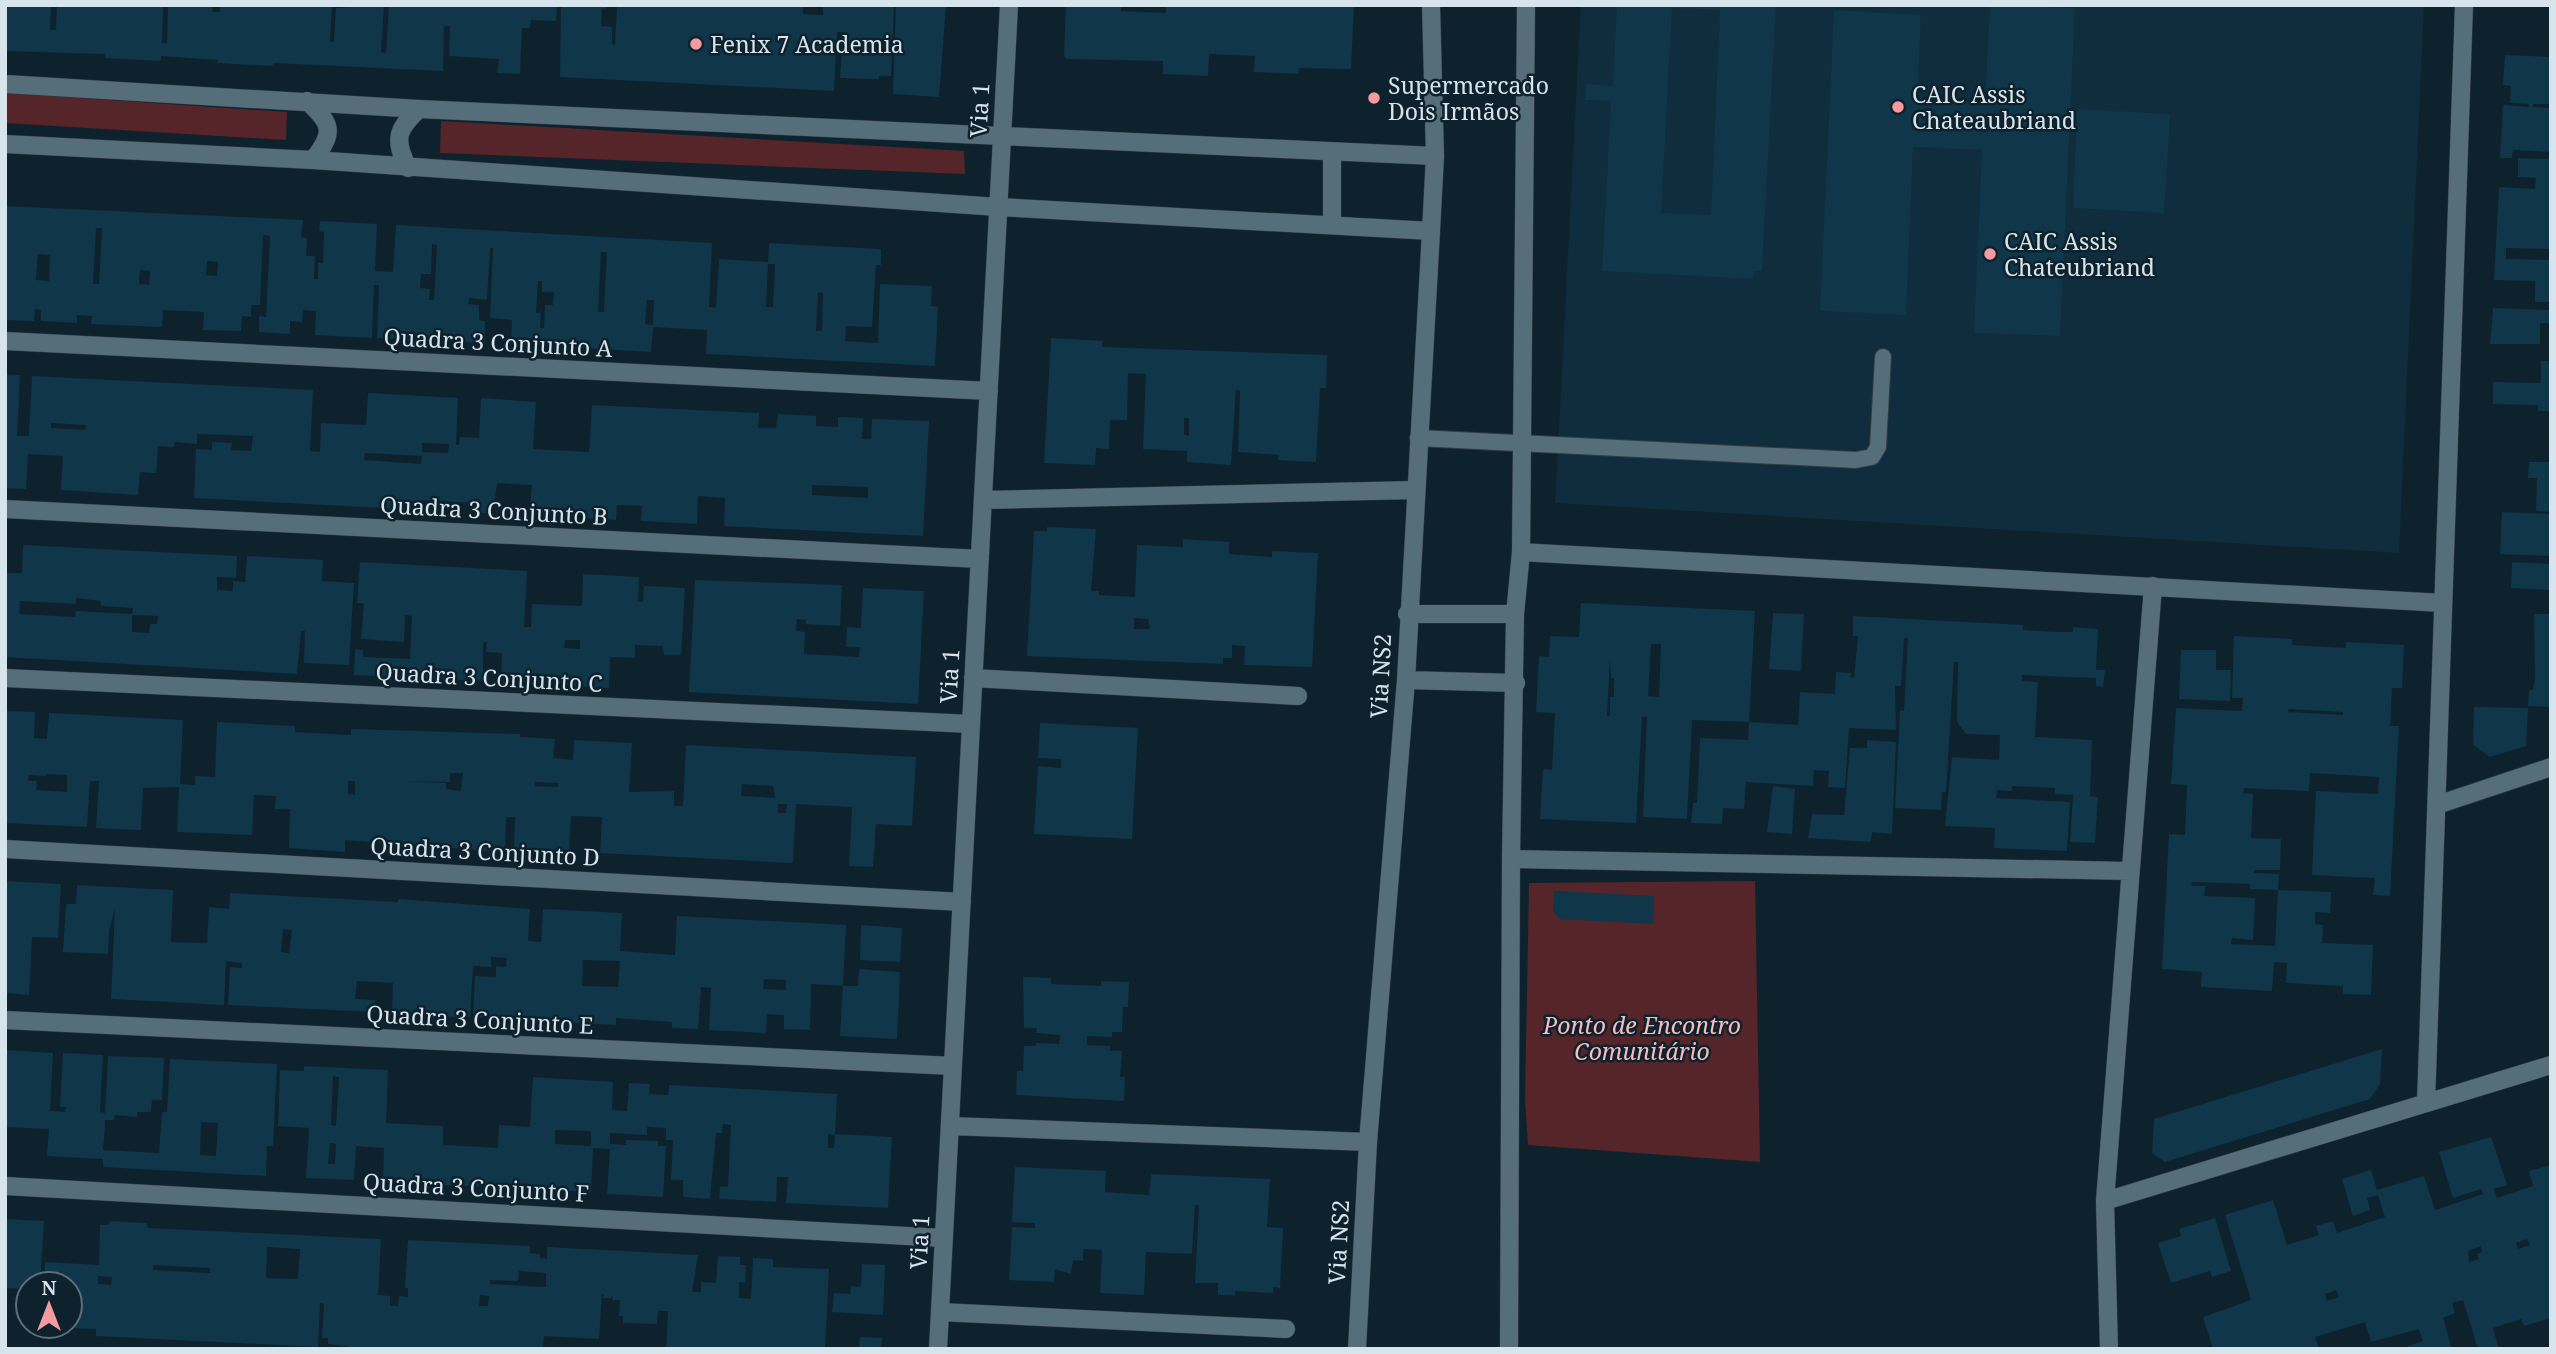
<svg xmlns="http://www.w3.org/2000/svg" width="2556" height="1354" font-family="'Noto Serif',serif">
<rect width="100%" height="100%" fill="#0d222d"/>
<!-- built -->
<path fill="#0f2d3c" d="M1581 5H2424L2399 553 1555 503Z"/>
<!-- green -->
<path fill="#552529" d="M5 93 287 112 286 140 5 123Z
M441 121 964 151 965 174 440 153Z
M1755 881 1760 1162 1528 1145 1525 1099 1529 883Z"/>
<!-- building -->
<path fill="#103649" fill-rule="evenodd" d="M5 5H51L50 30H56L57 5H163L162 43H167L168 5H213L212 12H220V5H332L330 42H334L336 8 384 5 381 52 386 53 389 5H557L556 21 531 20 530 28H522L520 74 497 73 499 59 449 56 450 26H444L443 71 274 63 272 66 217 63 218 60 161 56V61L105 58V54L5 51Z
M561 5H606V9L602 8 601 26 612 27V44L615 45 617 6 803 5V14L823 15V5H894L891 76H879V79L840 78 843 32H837L834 91 560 77Z
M896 5H946L939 97 893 94Z
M1066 5H1121V11L1166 13V5H1354L1351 69 1299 68 1298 74 1254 72 1255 56 1209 54 1208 76 1163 74V61L1067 59 1064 56Z
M1617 5H1776L1762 271H1754L1753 279 1602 271 1611 101 1585 100 1586 84 1613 86ZM1672 8 1720 10 1711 215 1661 213Z
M1990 5 2075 8 2060 336 1974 333 1982 150 1913 147 1906 315 1820 311 1834 10 1921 15 1917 99 1985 102Z
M2505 55 2551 57V104H2533V107L2551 108V152L2513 150 2512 158H2500L2503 105 2529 107V104L2510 103 2511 86 2503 85Z
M2077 109 2170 114 2164 213 2073 208Z
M2518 158 2551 159V249L2506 248V259L2551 260V302H2535V281L2494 280 2499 187 2535 189 2536 178 2518 177Z
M5 206 303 220 301 237 307 238 306 256H315L314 279H318V263H323L324 232 319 231 320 221 377 224 375 271 393 272 396 225 712 243 709 307 716 308 719 259 768 262 769 243 881 249V265H876L872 327 846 326 845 341 878 343 880 284 932 286 931 306 938 307 935 366 706 354 707 330 653 327 651 352 511 344 512 320 490 318 493 248H490L487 300 469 298 468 304 479 305V320L485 321V343L377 338 379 285H374L372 338 315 335 316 311 303 310 302 322 290 321V334L259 332V316L266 317 270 236 263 235 260 305H251V317L242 316 241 331 203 330 204 312 163 310 162 327 91 324 92 316 77 315V323L41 321V310L35 309 34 321 5 320ZM96 228H102L99 284H93ZM432 244 437 245 434 300H429L430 289 420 288 421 274H431ZM601 252H607L604 312H598ZM38 254 50 255 49 281 36 280ZM207 261 218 262 217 276 206 275ZM768 264H775L773 307H766ZM140 270 150 271 149 285 139 284ZM538 281H542V292H554L553 305H545L544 328H540L541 313H536ZM818 292 823 293 822 331H816ZM647 300H654L653 325 645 324Z
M2493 308 2549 310V323H2540V344H2490Z
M1051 338 1103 341 1102 347 1327 355 1326 388H1320L1316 462 1278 460 1279 455 1238 452 1240 391 1236 390 1231 465 1187 462V451L1143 449 1146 374 1128 373 1127 420H1110L1109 449 1096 448 1095 465 1044 463ZM1184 418H1189V436L1184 435Z
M2541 361H2551V411H2538V405L2493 404V382L2541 383Z
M5 375H20L17 436H29L32 376 313 390 310 451 320 452 321 423 366 425 368 393 458 398 456 445H459L460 437 479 438 481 398 536 402 533 449 589 452 592 405 759 413 758 428H776L778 414 816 416V426L838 427V417L863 418 862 439H871L872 419 929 421 923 536 724 526 725 498 698 496 697 524 641 521 642 506 617 505 616 520 586 518V510L530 507 532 485 497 483 493 513H475V503L419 500V510L194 498 196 449 212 450V442L232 443 231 450 251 451 253 436 197 434V444L174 442V447L158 446 156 473 140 472 138 495 61 490 63 456 28 454 26 489 5 488ZM51 423 86 425 85 430 51 428ZM422 443 449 444 448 453 422 452ZM365 453 422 456 421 464 364 460ZM812 485 868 487V498L812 495Z
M2529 462H2551V512L2536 511 2537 478H2528Z
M2502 512 2551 514V556L2500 554Z
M1047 527 1096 529 1091 591H1099V595L1135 597 1137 545 1183 547V539L1229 542V554L1272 557V551L1318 553 1312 667 1244 665 1245 646 1232 645V658H1223V664L1027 656 1034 531H1047ZM1134 618 1148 619 1150 629H1134Z
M23 545 237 556 236 578 217 577V590L233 591V581L245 582 247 556 323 560 322 581 354 583 349 665 304 663 305 631H301L297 674 5 657V573H22ZM76 598 101 601V606L133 608 132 614 76 611 75 617 19 614 20 601 76 604ZM132 615 158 616 157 624H150L149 633 132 632Z
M360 562 527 571 524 627H531L532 604 582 606 583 574 639 577 638 601 643 602 644 586 685 588 681 655H664L663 646 635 645V658L610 657 609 688 501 682 502 653 486 652 487 642H484L483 647V681L354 675 355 649 363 650V657L410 659 412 616 405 615 404 642 361 639 364 603H357ZM565 640H580V649L564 648Z
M2512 562 2551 564V590L2511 588Z
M695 580 842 585 840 626 806 624V620L797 619 796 631 805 632 804 654 859 657 860 647H846L847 627 861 628 863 588 924 591 918 704 689 692Z
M1581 603 1755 611 1749 722 1692 720 1687 819 1643 817 1647 717H1642L1636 823 1540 819 1543 769 1552 770 1555 713 1536 712 1539 656 1549 657 1550 636 1579 637ZM1651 644H1661L1659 697 1648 696ZM1610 659 1611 678H1614V697H1610V716H1607Z
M1773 613 1804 614 1801 671 1769 669Z
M2534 614H2551V707L2528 706 2529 690H2533L2535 677Z
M1853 616 2023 625V630L2056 632H2073V627L2098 629 2096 670H2105L2103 687 2096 686V678L2022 675V681L2038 682 2035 737 2092 740 2090 796 2098 797 2095 843 2070 842 2073 795 2055 794V788L2012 786V791L1997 790 1996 798 2070 802 2067 851 1994 848 1995 828 1945 826 1952 757 1999 760 2000 735 1966 734 1957 722 1958 662H1954L1946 792H1942L1941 810 1895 808 1900 710 1904 711 1908 638H1904L1901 686H1895L1896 730 1849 728 1845 788 1828 787 1829 771 1814 770 1813 786 1746 782 1744 809 1723 808 1722 824 1691 823 1693 803H1697L1700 738 1748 740 1749 722 1798 725 1800 692 1835 694 1836 672 1851 673 1850 678H1854L1858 636H1853Z
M2234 636 2292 639V645L2346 648V642L2404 645 2402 688H2392L2390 726H2399L2390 896 2373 895 2375 878 2312 875 2316 791 2378 794 2379 777 2310 773 2309 791 2244 788 2243 793 2253 794 2251 838 2281 839 2280 870H2254V873L2279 874 2278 890 2250 889V884L2192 882 2191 886H2205L2204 896 2255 898 2253 940 2232 938 2231 944 2254 945 2275 946 2278 890 2331 892 2330 913 2315 912V924L2323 925 2322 943 2373 945 2371 995 2343 994V986L2286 983 2287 963 2274 962 2272 991 2201 987 2202 972 2162 969 2169 834 2185 835 2187 785 2171 784 2176 708 2242 711 2243 698H2232ZM2289 709 2343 712V715L2288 712Z
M2181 650H2216V670H2231L2230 701 2179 699Z
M2474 707 2528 708 2526 746 2490 757 2473 745Z
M5 711 35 712 34 738 47 739 49 713 183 720 180 784 195 785V776L215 777 217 722 295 726V732L351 735V729L520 734V737L555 739 553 758 573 760 574 740 632 743 629 792 674 791V806H683L686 745 916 757 912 826 876 824 873 867 849 866 852 807 796 804 793 863 600 853 602 817 571 816 569 852 514 849 515 817H506L505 852 345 840V852L289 848 290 809H275L276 796 254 795 252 835 177 832 179 787 143 788 141 830 96 828 99 781H90L87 827 5 823ZM450 773H463L461 791 446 789V783L404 781 450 782ZM46 774 67 775V792L36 790 37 781H28L29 775 46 776ZM348 781H355V795L348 794ZM535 782 558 783V787L535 786ZM742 784 773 786 775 798 741 796ZM778 804H787L786 813H778Z
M1040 723 1138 728 1132 839 1034 834 1038 766 1061 768V759L1038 758Z
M1867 740 1896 742 1892 834 1872 832 1871 842 1808 838 1812 814 1844 815 1850 748H1867Z
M1773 786 1795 789 1792 834 1767 832Z
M5 881 61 884 58 938 32 937 29 995 5 993Z
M77 885 173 890 171 942 207 943 209 907 229 909 230 893 398 902V899L530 909 528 941 541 942 543 909 622 913 620 951 675 955 677 916 846 925 843 986 811 984 810 1030 784 1029V1015L767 1014 766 1033 709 1030 711 988 701 987 698 1029 672 1028V1022L616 1018V1025L473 1017 475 976 496 977V966L506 967 507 958 491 957V967L473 966 470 1017 392 1016 393 983 357 981 355 999 375 1000V1012L228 1005 230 967 242 968V963L226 961 224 1005 111 999 115 909 109 930 108 954 63 952 66 904H76ZM283 929 292 930 289 953 281 952ZM583 960 620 961 618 987 582 986ZM764 979 786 980V990L763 989Z
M1554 891 1654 896 1653 924 1560 919 1553 912Z
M861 925 902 928 900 962 860 960Z
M859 969 900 972 897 1039 840 1036 843 986H858Z
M1023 977 1051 978V984L1101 986V981L1129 982 1128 1007H1123L1122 1032H1112V1037L1087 1036V1045L1110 1046V1051H1122L1120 1077H1125L1124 1101 1016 1095 1017 1071H1023L1024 1046H1036V1043L1059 1044 1060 1035 1036 1033 1037 1028H1024Z
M2382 1049 2380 1084 2370 1099 2165 1162 2152 1153 2154 1119Z
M5 1050 53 1053 50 1111 65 1112 66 1107H60L63 1053 103 1055 100 1112 105 1113 108 1056 164 1058 162 1100H152L151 1112H137V1117L115 1115 114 1120H105V1126L103 1150 159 1153 162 1112H167L170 1059 277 1064 273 1146H267L266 1176 103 1167V1159L47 1156 49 1129 5 1127ZM201 1122 218 1123 216 1156 200 1155Z
M304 1066 388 1070 386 1123 443 1126V1145L498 1148 499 1125 530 1127 533 1077 613 1082 612 1110 627 1111 629 1083 650 1084 649 1094 668 1095 669 1085 837 1094 835 1135 828 1134V1148H834L835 1134 892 1137 888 1208 786 1203 788 1177H777L776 1202 719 1199 720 1187H728L731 1125 723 1124 722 1133H716L710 1199 683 1197V1180H671L673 1140H666V1128L647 1127V1135L610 1133V1144L626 1145V1140L658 1141V1146H666L663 1197 607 1194 610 1149 593 1148 591 1192 383 1182 384 1148 356 1146 354 1180 306 1178 309 1128 278 1126 280 1070 304 1071ZM333 1076 339 1077 336 1126 331 1125ZM555 1130 591 1131V1146L555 1144ZM330 1143 336 1144 335 1164H328Z
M2491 1137 2507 1185 2494 1189 2497 1198 2533 1186 2529 1171 2551 1165V1318L2524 1326 2521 1319 2493 1328 2499 1349H2478L2463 1300 2452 1303 2455 1313 2443 1318 2452 1349H2400L2423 1341 2419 1329 2371 1342 2365 1322 2315 1337 2319 1349H2213L2203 1317 2251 1300 2225 1215 2273 1200 2287 1245 2319 1235 2316 1226 2333 1221 2337 1233 2385 1217 2378 1195 2367 1198 2370 1210 2353 1216 2342 1179 2371 1170 2377 1190 2424 1176 2435 1210 2483 1194 2481 1189 2453 1198 2439 1152ZM2527 1239 2530 1245 2518 1249 2516 1243ZM2481 1246 2482 1252 2477 1254 2479 1259 2469 1262 2468 1251ZM2336 1290 2339 1297 2327 1301 2325 1294Z
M1015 1167 1106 1171 1105 1192 1149 1195 1151 1174 1270 1179 1267 1227 1283 1228 1280 1288 1273 1287V1293L1235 1291V1295H1218V1283H1195L1199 1205H1195L1192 1254 1146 1252 1144 1295 1100 1293 1102 1250 1083 1249V1261L1073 1260 1071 1274 1055 1269 1054 1282 1009 1280 1012 1227 1035 1228V1223L1012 1222Z
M2215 1218 2231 1271 2212 1277 2210 1271 2171 1283 2158 1243 2181 1236 2179 1229Z
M5 1219 44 1221 40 1284H28V1289L5 1288Z
M111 1221 146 1223 148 1228 381 1239 378 1295 390 1296V1306H398L399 1296 408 1297V1288H405L408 1240 530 1246V1253L540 1254V1258L547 1259V1247L698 1255 692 1292H701V1282L716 1283 718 1256 740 1257V1265H746L745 1283 739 1282V1298L751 1299 753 1258 773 1259V1267L829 1269 825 1349H666L668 1311H658L657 1324 623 1323V1316H619L620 1300H612L613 1295 611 1298H603L604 1294H602L599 1339 544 1336 543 1349H366L328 1344V1338H322L324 1304 320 1303 318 1347 96 1336V1329L70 1328V1284H44L45 1262 99 1265 100 1225H108ZM267 1247 300 1249 298 1279 266 1278ZM153 1265 210 1268V1273L153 1270ZM519 1271 546 1273V1287L490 1284V1280L518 1281ZM98 1276 112 1277 111 1285 98 1284ZM480 1295 489 1296 488 1306H479Z
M862 1264 885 1265 883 1315 832 1312 834 1293 850 1294 851 1286 861 1287Z
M860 1337 882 1338 881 1349H859Z"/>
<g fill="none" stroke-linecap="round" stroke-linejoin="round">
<!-- lane casing -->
<g stroke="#303b44" stroke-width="18">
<path id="lane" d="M1418 438 1856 460 1872 457 1878 447 1883 357"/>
</g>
<!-- street casing -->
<g stroke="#303b44" stroke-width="19">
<path id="street" d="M5 341 989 391
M983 500 1416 490
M5 509 980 559
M1521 552 2443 603
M2153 586 2105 1201 2551 1065
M5 678 971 724
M973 678 1298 696
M2437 805 2551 767
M5 849 962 902
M1511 859 2130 871
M5 1020 953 1066
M2426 1103 2464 5
M950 1126 1368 1142
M5 1186 944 1238
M2105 1201 2109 1349
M940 1312 1286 1329
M938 1349 1009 5"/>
</g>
<!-- secondary casing -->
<g stroke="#303b44" stroke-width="19">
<path id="secondary" d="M5 84 419 109 1435 156
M307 101C332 124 335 132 313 160
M5 144 313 160 998 207 1431 231
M1332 152V225
M408 168C394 140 396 130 419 109
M1407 614H1515
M1406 680 1516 683
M1357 1349 1368 1142 1406 680 1431 231 1435 156 1431 5
M1509 1349 1511 859 1515 614 1521 552 1526 5"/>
</g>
<!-- lane -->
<use href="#lane" stroke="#566d7a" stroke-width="16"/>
<!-- street -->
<use href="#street" stroke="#566d7a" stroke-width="18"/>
<!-- secondary -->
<use href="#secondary" stroke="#566d7a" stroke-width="18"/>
</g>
<!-- markers -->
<g fill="#f49aa0" stroke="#0d222d" stroke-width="2.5">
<circle cx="696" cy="44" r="7"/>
<circle cx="1374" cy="98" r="7"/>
<circle cx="1898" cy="107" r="7"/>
<circle cx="1990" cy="254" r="7"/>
</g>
<g text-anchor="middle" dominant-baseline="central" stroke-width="5" stroke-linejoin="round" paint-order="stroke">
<!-- poi labels -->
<g font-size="23" fill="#d8e4ec" stroke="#0d222d" text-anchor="start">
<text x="710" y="44">Fenix 7 Academia</text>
<text x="1388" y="85">Supermercado<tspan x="1388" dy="26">Dois Irmãos</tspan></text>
<text x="1912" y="94">CAIC Assis<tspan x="1912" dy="26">Chateaubriand</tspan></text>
<text x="2004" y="241">CAIC Assis<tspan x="2004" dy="26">Chateubriand</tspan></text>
</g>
<!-- street labels -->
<g font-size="23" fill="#d8e4ec" stroke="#0d222d">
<text transform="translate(979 110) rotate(-87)">Via 1</text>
<text transform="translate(498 342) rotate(3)">Quadra 3 Conjunto A</text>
<text transform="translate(494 510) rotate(3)">Quadra 3 Conjunto B</text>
<text transform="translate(949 676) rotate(-87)">Via 1</text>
<text transform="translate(1380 676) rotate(-87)">Via NS2</text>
<text transform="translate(489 677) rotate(3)">Quadra 3 Conjunto C</text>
<text transform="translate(485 851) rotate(3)">Quadra 3 Conjunto D</text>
<text transform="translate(480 1019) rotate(3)">Quadra 3 Conjunto E</text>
<text transform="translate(476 1187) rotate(3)">Quadra 3 Conjunto F</text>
<text transform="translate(919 1242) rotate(-87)">Via 1</text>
<text transform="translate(1338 1242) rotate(-87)">Via NS2</text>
</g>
<!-- park labels -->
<g font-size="23" font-style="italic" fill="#f9bbbd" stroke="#0d222d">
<text x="1642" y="1025">Ponto de Encontro<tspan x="1642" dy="26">Comunitário</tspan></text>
</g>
</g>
<!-- border -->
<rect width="2556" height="1354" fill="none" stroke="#d8e4ec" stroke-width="14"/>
<!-- north arrow -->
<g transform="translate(49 1305)"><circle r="33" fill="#0d222d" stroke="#5e7079" stroke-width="2"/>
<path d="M0-5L12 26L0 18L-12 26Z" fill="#f49aa0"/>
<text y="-10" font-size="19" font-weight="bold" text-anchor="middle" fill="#d8e4ec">N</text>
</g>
</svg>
